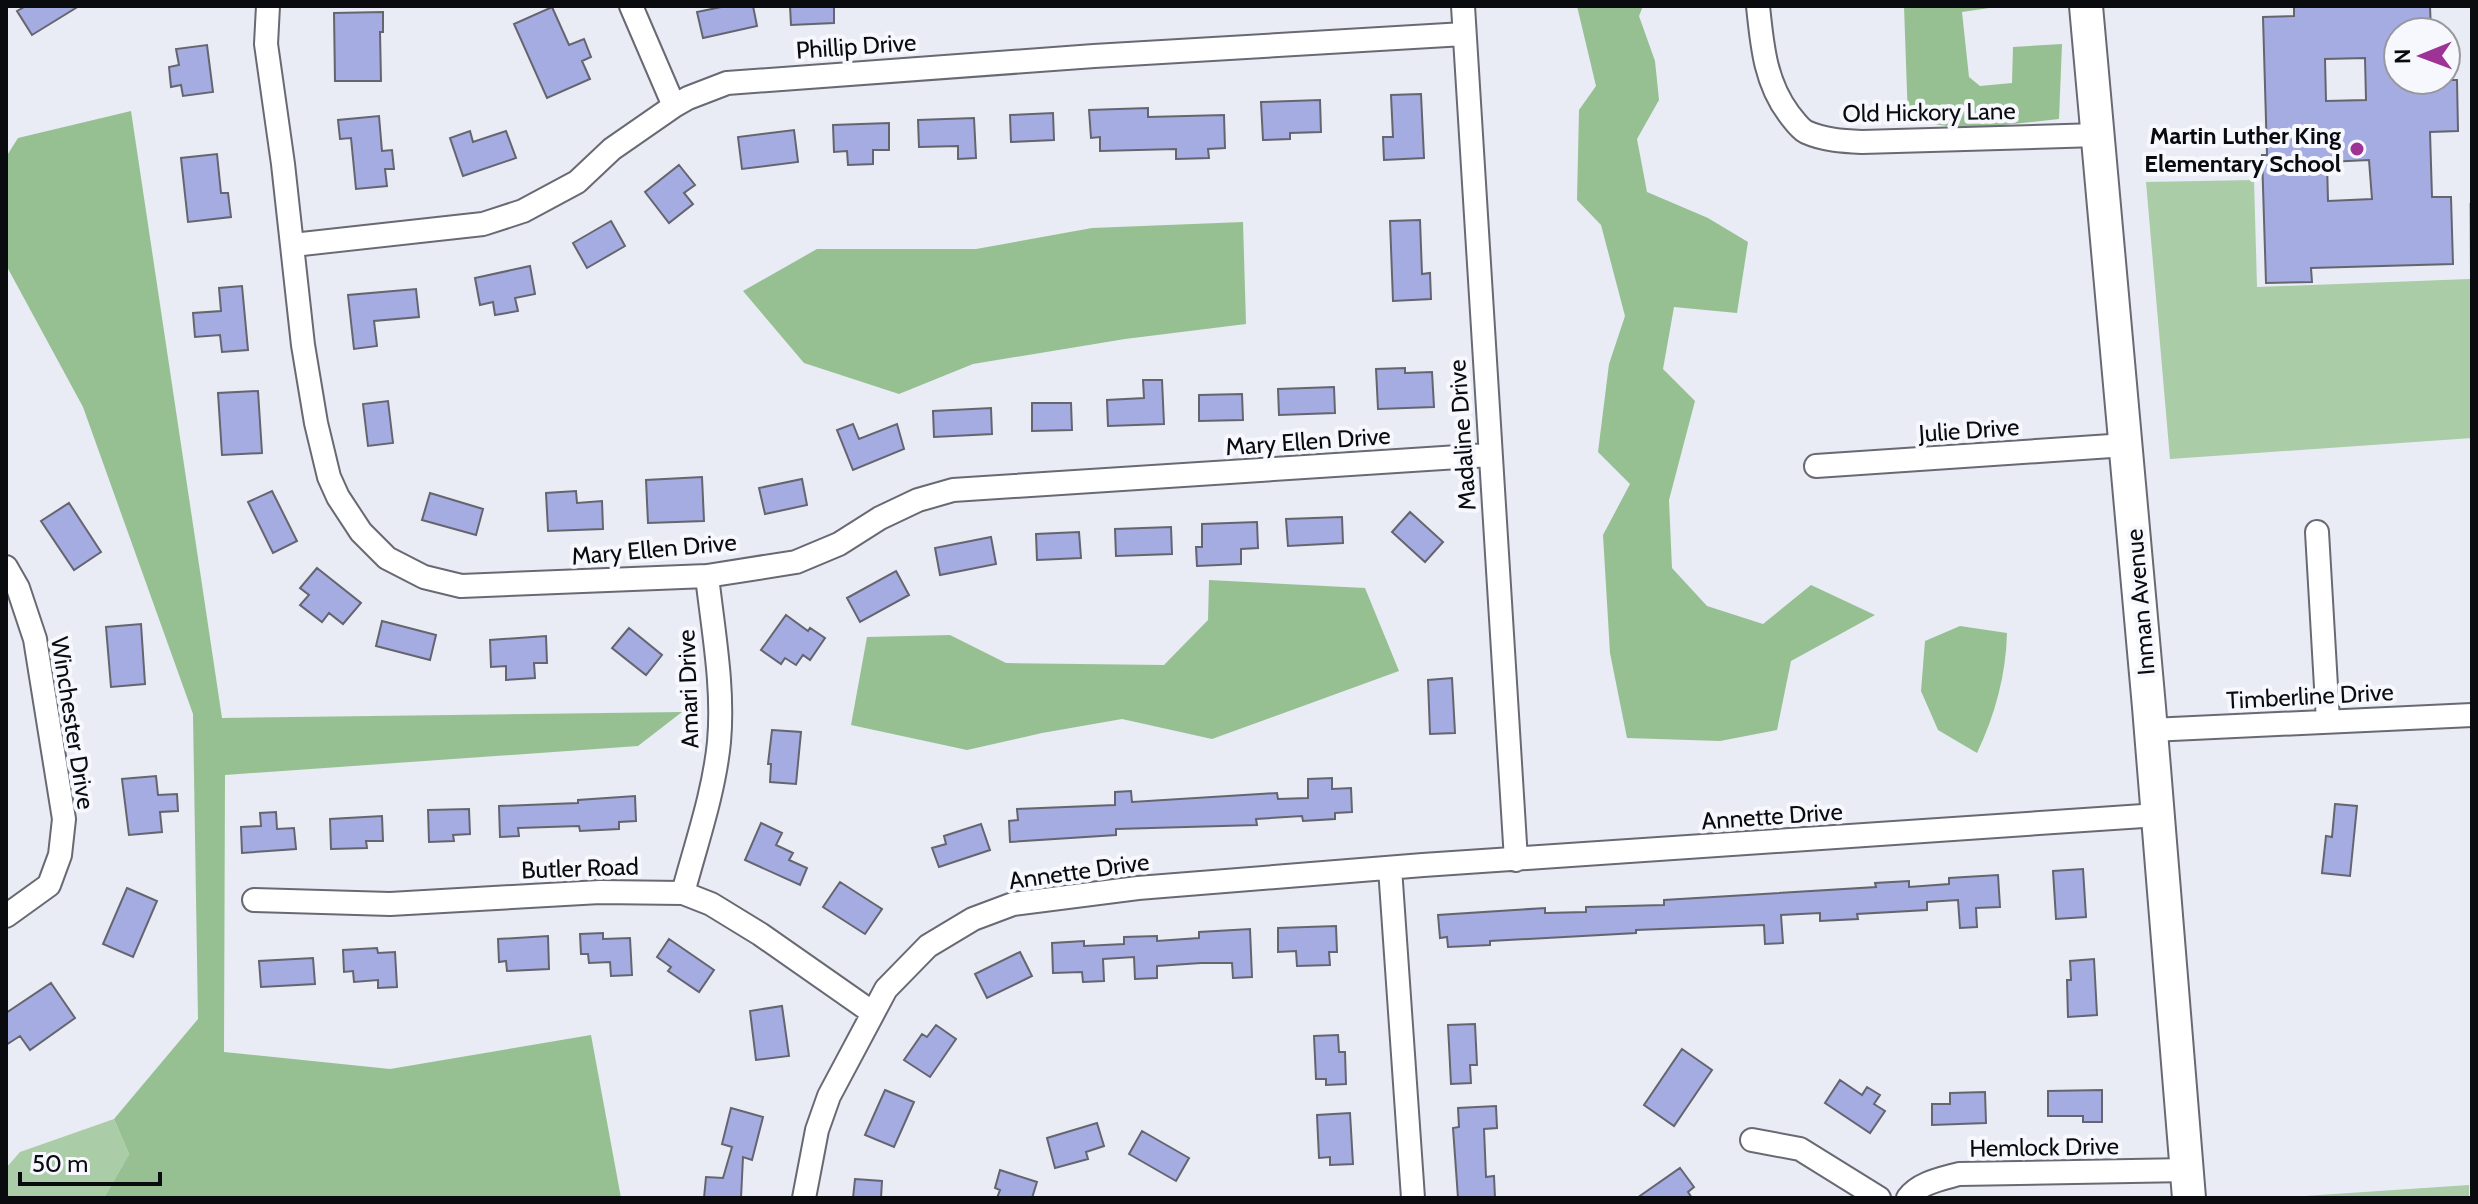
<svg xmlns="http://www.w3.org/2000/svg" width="2478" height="1204" font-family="Cabin,sans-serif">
<rect width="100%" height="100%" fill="#e9ebf5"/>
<!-- green -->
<path fill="#aacca7" d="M2254 180 2257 287 2470 279 2469 203H2472V438L2170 459 2146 182Z
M114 1119 129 1154 104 1198H6V1168L20 1152Z
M2469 1185V1198H2276Z"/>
<!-- forest -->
<path fill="#96c092" d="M1577 6H1643L1639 16 1655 61 1659 100 1637 139 1647 192 1708 218 1748 242 1737 313 1674 307 1663 369 1695 401 1669 500 1672 568 1707 606 1763 624 1811 585 1875 615 1791 661 1777 730 1720 741 1627 738 1610 653 1603 535 1630 484 1598 452 1609 364 1625 316 1601 225 1577 200 1579 110 1596 86Z
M1904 6H2003L1962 12 1969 77 1980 86 2012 83 2013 47 2062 44 2059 119 1966 129 1908 120Z
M131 111 222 718 682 712 638 746 225 775 224 1052 390 1069 591 1035 621 1198H104L129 1154 114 1119 198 1019 193 714 83 407 6 265V157L18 138Z
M1243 222 1246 324 1125 339 973 364 899 394 804 363 743 291 817 249H976L1092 228Z
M1209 580 1365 588 1399 671 1212 739 1122 719 1042 733 967 750 851 725 867 637 950 635 1006 663 1164 665 1208 620Z
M1960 626 2007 633C2006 675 1995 715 1977 753L1938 730 1921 691 1925 641Z"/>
<!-- building -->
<path fill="#a5ace2" stroke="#64656e" stroke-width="2" fill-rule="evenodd" d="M26 6H79L32 35 17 11Z
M726 6H753L757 26 703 38 697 12Z
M790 6H834V23L791 25Z
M2294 6H2430L2431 32H2398V80H2457L2458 131 2430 132 2432 197H2451L2453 264 2311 268 2312 282 2266 283 2262 155H2267L2263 17 2294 16ZM2365 58 2366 100 2326 101 2325 59ZM2369 160 2372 199 2328 201 2327 162Z
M552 7 569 45 584 39 591 57 582 61 590 79 547 98 514 24Z
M383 12V32H380L381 81H335L334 13Z
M207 45 213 92 183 96 181 85 171 87 169 67 179 65 176 49Z
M1421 94 1424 158 1384 160 1383 137H1393L1391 95Z
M1320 100 1321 132 1290 133V139L1263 140 1261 102Z
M1148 108V117L1224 115 1225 148 1208 149 1209 158 1176 159V149L1100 151V137L1091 138 1089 110Z
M1053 113 1054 140 1011 142 1010 115Z
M379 116 382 151 392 150 394 169H385L387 186 356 189 351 138 340 139 338 120Z
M974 118 976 158 958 159V146L919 147 918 120Z
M889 123V150H873V164L848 165 847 151 834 152 833 125Z
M794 130 798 162 742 169 738 137Z
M470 131 473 142 506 131 516 158 463 176 450 138Z
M217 154 221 193H228L231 217 188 222 181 158Z
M679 165 695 185 684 193 693 204 669 223 645 192Z
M1420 220 1422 274 1430 273 1431 299 1393 301 1390 221Z
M611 221 625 246 587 268 573 243Z
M530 266 535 294 515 298 518 311 495 315 493 302 480 305 475 278Z
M242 286 248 350 222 352 220 335 195 337 193 313 221 311 219 288Z
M416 289 419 317 374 321 377 346 354 349 348 295Z
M1405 368V373L1432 372 1434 407 1378 409 1376 369Z
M1143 380H1162L1164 424 1108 426 1107 400 1144 398Z
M1334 387 1335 413 1279 415 1278 389Z
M258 391 262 453 222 455 218 393Z
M1242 394 1243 420 1199 421V395Z
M388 401 393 443 368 446 363 404Z
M1032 403H1071L1072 430 1032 431Z
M991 408 992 434 934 437 933 411Z
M853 424 859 439 897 424 904 449 853 470 837 430Z
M702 477 704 521 648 523 646 480Z
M802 479 807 505 765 514 759 488Z
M272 491 297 541 273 553 248 502Z
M576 491 577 503 602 501 603 529 548 531 546 493Z
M430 493 483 509 476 535 422 520Z
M69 503 101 552 74 570 41 521Z
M1410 512 1443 542 1425 562 1392 532Z
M1342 517 1343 543 1288 546 1286 519Z
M1257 522 1258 548 1241 549V564L1197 566 1196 547H1202V524Z
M1171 527 1172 554 1116 556 1115 529Z
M1079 532 1081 558 1037 560 1036 534Z
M991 537 996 564 940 575 935 548Z
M317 568 361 603 343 624 329 613 322 622 300 605 309 595 300 588Z
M896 571 909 595 860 622 847 598Z
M786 615 808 631 810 628 825 638 810 660 803 655 796 665 785 658 781 664 761 650Z
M382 621 436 635 430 660 376 646Z
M141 624 145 684 111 687 106 627Z
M629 628 662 655 646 675 612 648Z
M546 636 547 663H534L535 678 506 680V666L491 667 490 640Z
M1452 678 1455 733 1430 734 1428 680Z
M772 730 801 732 796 784 770 782 771 764H768Z
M156 776 158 795 177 794 178 811 160 812 162 832 129 835 122 779Z
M1332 778V789L1351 788 1352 812 1335 813V819L1303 821 1302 816 1256 819 1257 825 1116 829V835L1010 842 1009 821 1018 820 1017 809 1115 805V792L1131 791 1132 802 1277 793 1278 799 1308 798V779Z
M635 796 636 821 619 822V829L580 831 579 826 518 828 519 836 500 837 499 806 578 803V800Z
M2335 804 2357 806 2350 876 2322 873 2326 836 2332 837Z
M469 809 470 834 453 835 454 841 429 842 428 810Z
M276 812 277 829 294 828 296 849 242 853 241 827 261 826 260 813Z
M382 816 383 841H366L367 848 331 849 330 819Z
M761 823 782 833 776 845 793 853 789 860 807 868 800 885 745 860Z
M981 824 990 850 939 867 932 848 946 844 944 836Z
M2083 869 2086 917 2056 919 2053 871Z
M1998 875 2000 907 1976 908 1977 927 1960 928 1958 900 1927 902V910L1857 914 1858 919 1820 921V913L1781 915 1783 943 1765 944 1764 925 1636 930V933L1490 941V945L1448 947 1447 937 1440 938 1438 915 1545 908V913L1586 912V907L1664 905V900L1876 887 1875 883 1909 881V887L1949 884V878Z
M840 882 882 909 865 934 823 907Z
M127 888 157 901 133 957 103 944Z
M1336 926 1337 952H1329L1330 965 1297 966 1296 951 1278 952V928Z
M1250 929 1252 977 1233 978 1232 963H1201L1157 966V978L1135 979 1134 957 1103 959 1104 981 1083 982 1082 972 1053 973 1052 943 1084 941V946L1124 944V937L1157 936V941L1199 938V932Z
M603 933V939L630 938 632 975 611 976 610 962 589 963 588 954H581L580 934Z
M548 936 549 969 507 971 506 961 499 962 498 939Z
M669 939 714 970 699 992 668 971 671 967 657 957Z
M377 948 378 953 395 952 397 987 378 988V980L354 982 353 971 344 972 343 950Z
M1020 952 1032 976 987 998 975 974Z
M313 958 315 984 261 987 259 961Z
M2094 959 2097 1015 2068 1017 2067 980H2071L2070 961Z
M51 983 75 1018 30 1050 20 1036 6 1045V1013Z
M782 1006 789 1056 756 1060 750 1011Z
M1475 1024 1477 1065H1470L1471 1083 1451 1084 1448 1025Z
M936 1025 956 1039 930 1077 904 1060 922 1034 927 1037Z
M1338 1035 1339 1052H1345L1346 1084 1326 1085V1079H1316L1314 1036Z
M1682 1049 1712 1070 1674 1126 1644 1105Z
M1840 1080 1862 1095 1867 1087 1880 1095 1874 1104 1885 1111 1870 1133 1825 1103Z
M885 1090 914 1102 894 1147 865 1135Z
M2102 1090V1122H2083V1116H2048V1091Z
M1985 1092 1986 1123 1932 1125V1104H1950V1093Z
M1496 1106 1497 1128 1484 1129 1486 1177 1494 1176 1495 1198H1458L1453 1128 1459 1127 1458 1108Z
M731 1108 763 1117 752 1160 743 1157 741 1198H704L706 1177 723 1178 732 1147 722 1144Z
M1350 1113 1353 1164 1330 1165V1157L1319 1158 1317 1115Z
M1097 1123 1104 1146 1086 1152 1088 1159 1055 1168 1047 1138Z
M1142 1131 1189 1158 1176 1181 1129 1154Z
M1680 1168 1694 1187 1688 1192 1692 1198H1637Z
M1000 1170 1037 1182 1032 1198H997L1000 1190 995 1188Z
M855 1179 882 1181 881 1198H853Z"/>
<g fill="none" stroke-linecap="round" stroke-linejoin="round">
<!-- minor casing -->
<g stroke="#686972" stroke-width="26">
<path id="minor" d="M268 6 266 44 283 164 303 345 316 423 329 477 338 497 361 532 387 558 424 577 461 586 707 576 796 562 839 544 880 518 918 500 953 490 1489 455
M631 6 674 106
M1463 6 1516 860
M1758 6C1762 45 1765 82 1789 114 1794 120 1799 128 1806 132 1824 140 1842 141 1862 142L2098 135
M293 245 483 224 523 211 577 182 612 149 674 106 688 98 727 83 1094 56 1464 34
M1816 466 2126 445
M2317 532 2328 721
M6 567 18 588 35 639 64 819 60 855 49 885 6 916
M2151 730 2472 715
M1390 868 1413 1198
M683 893C696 844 714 793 719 742 724 687 713 630 707 576
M254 900 390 904 600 892 683 893 711 904 760 934 873 1013
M1752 1140 1800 1149 1879 1198
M804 1198 817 1130 829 1096 886 989 928 946 973 919 1013 904 1138 888 1423 865 2158 815
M1908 1198C1919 1183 1941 1179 1959 1174L2188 1170"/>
</g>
<!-- secondary casing -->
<g stroke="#686972" stroke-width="36">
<path id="secondary" d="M2086 6 2149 707 2189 1198"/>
</g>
<!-- minor -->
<use href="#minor" stroke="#fff" stroke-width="22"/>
<!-- secondary -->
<use href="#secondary" stroke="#fff" stroke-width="32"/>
</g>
<!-- markers -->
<circle fill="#9d3394" stroke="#f7f8fe" stroke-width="3" cx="2357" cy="149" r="8"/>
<g text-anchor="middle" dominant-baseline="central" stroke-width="8" stroke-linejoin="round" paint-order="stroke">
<!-- street labels -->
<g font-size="24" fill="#0a0b0e" stroke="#f7f8fe">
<text transform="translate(856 46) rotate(-4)">Phillip Drive</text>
<text transform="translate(1929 112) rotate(-1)">Old Hickory Lane</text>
<text transform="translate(1969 430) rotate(-4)">Julie Drive</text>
<text transform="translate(1462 435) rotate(-94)">Madaline Drive</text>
<text transform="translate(1308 441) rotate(-4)">Mary Ellen Drive</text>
<text transform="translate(654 549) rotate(-5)">Mary Ellen Drive</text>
<text transform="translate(2140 602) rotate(-95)">Inman Avenue</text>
<text transform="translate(688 689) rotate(-92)">Amari Drive</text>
<text transform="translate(2310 696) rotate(-3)">Timberline Drive</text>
<text transform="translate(73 723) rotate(81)">Winchester Drive</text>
<text transform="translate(1772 816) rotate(-4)">Annette Drive</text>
<text transform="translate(580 868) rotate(-2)">Butler Road</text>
<text transform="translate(1079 871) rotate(-8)">Annette Drive</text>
<text transform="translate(2044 1147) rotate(-1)">Hemlock Drive</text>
</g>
<!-- poi labels -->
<g font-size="24" font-weight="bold" fill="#0a0b0e" stroke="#f7f8fe" text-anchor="end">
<text x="2341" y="135">Martin Luther King<tspan x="2341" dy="28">Elementary School</tspan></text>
</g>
</g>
<!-- border -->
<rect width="2478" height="1204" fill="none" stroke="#0a0b0e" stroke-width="16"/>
<!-- north arrow -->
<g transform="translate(2422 56) rotate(269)"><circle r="38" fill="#f7f8fe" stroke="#98999e" stroke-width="2"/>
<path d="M0-6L14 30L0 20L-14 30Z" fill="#9d3394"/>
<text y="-12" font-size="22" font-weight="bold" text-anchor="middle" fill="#0a0b0e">N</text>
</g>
<!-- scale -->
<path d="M20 1172v12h140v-12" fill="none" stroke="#0a0b0e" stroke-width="4"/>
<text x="32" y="1172" font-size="24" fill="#0a0b0e" stroke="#f7f8fe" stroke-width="6" paint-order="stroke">50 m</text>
</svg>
